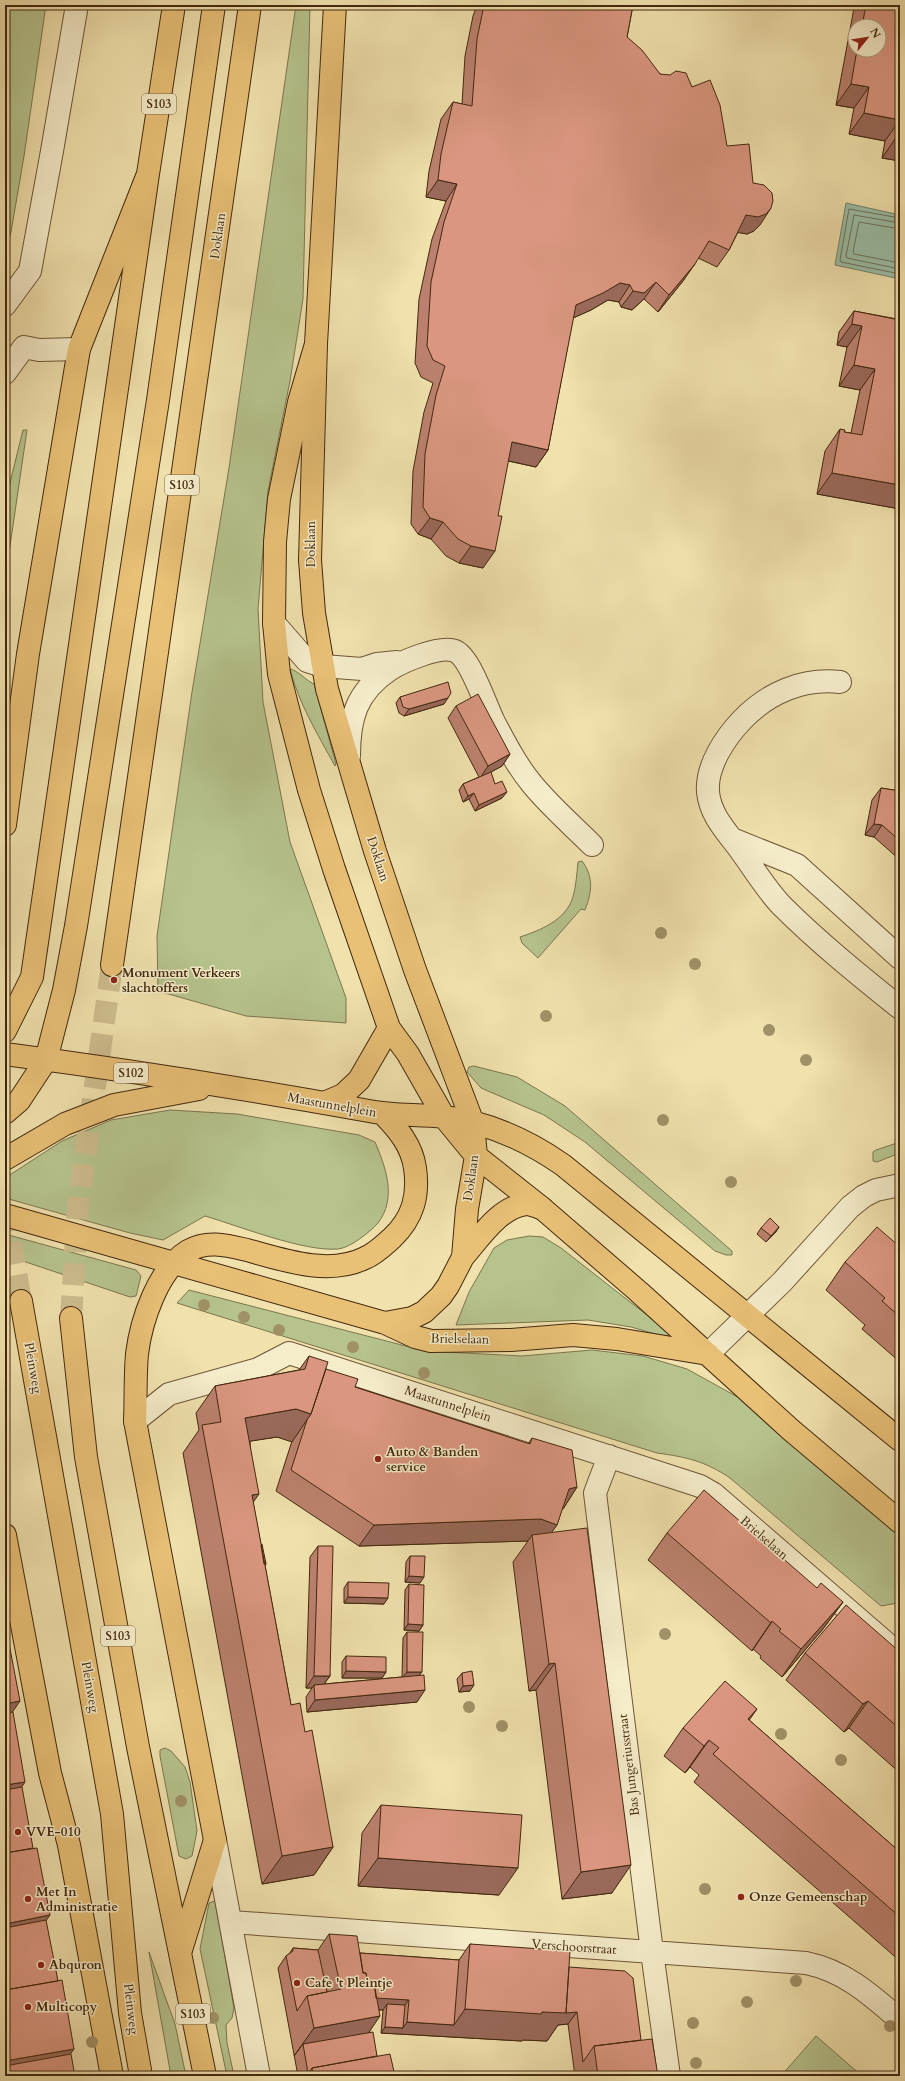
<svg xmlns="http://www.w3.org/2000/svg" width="905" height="2081" font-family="Cardo,serif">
<rect width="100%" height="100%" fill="#f0e1ad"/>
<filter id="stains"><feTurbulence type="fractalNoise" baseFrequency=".005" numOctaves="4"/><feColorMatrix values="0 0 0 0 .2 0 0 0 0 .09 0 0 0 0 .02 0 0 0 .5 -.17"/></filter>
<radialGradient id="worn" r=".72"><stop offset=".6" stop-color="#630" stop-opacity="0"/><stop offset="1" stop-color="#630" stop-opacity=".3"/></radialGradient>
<!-- green -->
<path fill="#b6c38d" stroke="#7c764e" d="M5 5H46L24 156 11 232 5 252Z
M296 5H310L303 299 290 381 268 491 258 609 263 702 290 842 346 998V1023L246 1016 158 991 157 936 192 692 229 468Z
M23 430H27L5 580V503Z
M290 669C299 671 305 680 314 684L336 764 335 766C318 735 299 704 290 669Z
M582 861C594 877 592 892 585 910L581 909 538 958 522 943 520 937C541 930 566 920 573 897 576 886 577 873 578 862Z
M474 1066 517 1077 565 1106 732 1251V1255H726L715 1251 585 1142 544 1115 481 1088 467 1072 469 1067Z
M170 1110 237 1114 359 1135 375 1142C386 1168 397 1198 378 1223 370 1232 350 1248 338 1249 304 1252 239 1226 205 1216L163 1240 130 1233 5 1198V1178L62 1141 111 1120Z
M900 1142V1153L877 1162 873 1161V1152L876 1150Z
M5 1234 136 1270 141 1276 136 1296 130 1297 5 1255Z
M529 1236 543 1237 561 1248 670 1333 666 1337 631 1327 588 1320 456 1325 469 1292 494 1248 507 1240Z
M189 1290 425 1351 522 1356 592 1350 643 1356 687 1369 743 1400 900 1535V1605L898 1603 881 1606 730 1478C705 1461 686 1457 657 1453L177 1303Z
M165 1748 171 1751 185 1767 190 1782 197 1831 192 1856 186 1859 179 1856 160 1756V1750Z
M215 1901 234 2008 232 2018 226 2025 227 2043 234 2076H227L200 1949 209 1903Z
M149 1952 175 2024 186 2076H171Z
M816 2036 862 2076H781Z
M416 2071 509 2076H417Z"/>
<!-- water -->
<path fill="#9bbea7" stroke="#78826a" d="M846 203 900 215V279L835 265Z"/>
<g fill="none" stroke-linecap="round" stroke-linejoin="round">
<!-- shore -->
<path stroke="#6f735a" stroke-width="1" d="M900 218 849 209 840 260 841 262 900 274
M900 223 854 215 846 256 847 258 900 269
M900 229 859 222 853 252 854 254 900 263"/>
<!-- highway-tunnel -->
<path stroke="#cdbc8d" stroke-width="22" stroke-dasharray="22 11" stroke-linecap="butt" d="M5 1210 21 1301
M71 1318 78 1206 112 965"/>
<!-- minor casing -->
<g stroke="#6e5636" stroke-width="24">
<path id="minor" d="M5 305 30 271 52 151 77 5
M5 373 24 347 39 350 79 349
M274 623 307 661 323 666 362 669 377 664 397 662
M840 682C802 678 768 693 742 720 725 738 706 766 708 792 710 814 725 830 738 847 752 866 765 888 781 905 818 942 860 976 900 1008
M349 756C349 719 356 692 389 670 401 662 440 645 455 651 470 657 486 706 494 722 505 743 517 766 532 784 550 806 572 825 592 845
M732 839 797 865 900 958
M708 1354 782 1282 850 1207 864 1196 876 1190 900 1185
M135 1421 169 1394 258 1369 289 1353 700 1486 714 1494 900 1655
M609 1456 595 1493 652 1952 669 2076
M215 1840 259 2076
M231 1922 806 1963C845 1971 871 1995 900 2020"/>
</g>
<!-- major casing -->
<g stroke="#43280e" stroke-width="24">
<path id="major" d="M335 5 316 344 310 560 314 613 327 689 375 851 415 970 473 1123 476 1156 467 1209 463 1257 448 1286 441 1296 424 1312 412 1318 385 1323
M316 344 299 402 279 499 275 542 274 623 279 674 309 790 334 869 389 1028 408 1054 444 1117 476 1156 543 1209 639 1292 791 1430 900 1522
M5 1054C127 1070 248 1089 369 1111 394 1116 419 1114 444 1117 488 1122 527 1140 563 1165L900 1440
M324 1103 343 1095 359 1080 389 1028
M5 1159 65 1124 114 1105 199 1089
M5 1215 385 1323 415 1337 431 1341 511 1340 573 1335 617 1339 708 1354
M463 1257C479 1239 499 1207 526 1204 531 1204 538 1207 543 1209
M5 1535 50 1773 69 1845 112 2076
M215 1840 135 1421C136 1399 135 1376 137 1354 141 1321 158 1269 188 1251 207 1240 226 1245 247 1250 283 1260 329 1276 365 1258 375 1254 383 1246 392 1238 413 1218 419 1196 415 1168 412 1146 398 1129 383 1114"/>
</g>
<!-- highway casing -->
<g stroke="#43280e" stroke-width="24">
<path id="highway" d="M5 825 28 654 79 349 148 174 174 5
M112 965 250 5
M5 1031 32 977 148 174
M5 1113 19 1101 46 1060 64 990 76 926 158 400 214 5
M21 1301 112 1814 130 2013 141 2076
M71 1318 86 1457 138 1747 205 2076
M181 1950 215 1840"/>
</g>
<!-- minor -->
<use href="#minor" stroke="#f5ecca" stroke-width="22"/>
<!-- major -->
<use href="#major" stroke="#e8c076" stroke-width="22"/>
<!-- highway -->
<use href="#highway" stroke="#e8c076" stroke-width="22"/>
</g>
<!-- trees -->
<g fill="#a19167">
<circle cx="661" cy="933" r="6"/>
<circle cx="695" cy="964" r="6"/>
<circle cx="546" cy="1016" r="6"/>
<circle cx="769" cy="1030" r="6"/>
<circle cx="806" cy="1060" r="6"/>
<circle cx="663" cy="1120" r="6"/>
<circle cx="731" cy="1182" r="6"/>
<circle cx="204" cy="1305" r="6"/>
<circle cx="244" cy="1317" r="6"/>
<circle cx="279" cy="1330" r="6"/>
<circle cx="353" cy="1347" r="6"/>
<circle cx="424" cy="1373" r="6"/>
<circle cx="665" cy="1634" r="6"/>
<circle cx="469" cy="1707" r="6"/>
<circle cx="502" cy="1726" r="6"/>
<circle cx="781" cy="1734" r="6"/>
<circle cx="841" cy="1760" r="6"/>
<circle cx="181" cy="1801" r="6"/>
<circle cx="705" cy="1889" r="6"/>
<circle cx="796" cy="1981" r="6"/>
<circle cx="747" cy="2002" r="6"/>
<circle cx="213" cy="2018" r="6"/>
<circle cx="693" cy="2023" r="6"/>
<circle cx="890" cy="2026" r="6"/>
<circle cx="92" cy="2042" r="6"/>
<circle cx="696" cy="2063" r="6"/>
</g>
<!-- wall -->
<path fill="#bb816e" stroke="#43280e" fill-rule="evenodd" d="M477 5H633L627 37 660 74 692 87 727 146 753 183 760 225 754 231 747 234 738 232 729 250 717 267 698 258 683 281 658 312 644 299 632 310 621 307 619 302 608 300 591 310 573 318 548 450 536 467 508 461 483 568 459 563 446 556 431 539 418 534 411 524 413 471 424 412 433 383 421 377 415 363 419 299 432 239 446 201 426 197 429 171 441 119 453 102 462 104 465 56 473 16Z
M857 5H900V161L882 158 885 141 849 134 854 108 836 105 854 8ZM855 26H879V50H855Z
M854 311 897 319 900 316V509L817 494 825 451 840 429 844 432 851 433 860 390 839 386 847 347 837 345 839 332Z
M400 697 444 704 404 716 399 713 396 703Z
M456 706 510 754 502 766 489 773 495 784 502 798 475 811 469 799 463 802 459 790 463 784 479 777 448 718Z
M881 788 900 791V860L874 837 865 835 872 800Z
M779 1227 775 1233 766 1242 757 1234 761 1228Z
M900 1247V1362L862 1329 865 1325 826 1290 845 1262Z
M309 1356 326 1369 355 1387 528 1444 532 1438 577 1487 563 1509H562L557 1525 551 1532 612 1893 562 1899 536 1690 529 1691 513 1562 528 1541 359 1546 276 1491 292 1441 277 1437 250 1441 253 1503 261 1545 266 1564 265 1566 291 1705 305 1732 333 1847 314 1875 262 1884 183 1453 199 1430 196 1413 215 1386 299 1370Z
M667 1533 817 1588 843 1602 823 1629 782 1677 760 1658 761 1656 753 1649 752 1651 648 1560Z
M318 1546 330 1676 324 1684 402 1677 403 1638 407 1632 420 1675 417 1702 307 1712 306 1697 312 1688H306L310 1557Z
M410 1556 420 1583 405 1582 406 1562Z
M348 1582 384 1604 344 1603V1588Z
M409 1584 423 1625 419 1631 404 1630 405 1590Z
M900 1652V1773L849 1728 844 1732 786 1680 805 1653Z
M346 1656 386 1672 382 1678H342V1662Z
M462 1673 470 1691 459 1692 457 1679Z
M749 1720 900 1852V1961L694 1782 699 1775 690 1767 685 1773 664 1756 683 1728Z
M381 1805 499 1895 358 1886 362 1833Z
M329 1934 360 1953 459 1960 470 1944 569 1967 641 2040 658 2076H575L568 2024 558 2025 547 2041 523 2040 522 2041 381 2033 383 2010H379L369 2033 377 2056 395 2076H298L278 1968 286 1956 289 1954 293 1948 318 1950Z"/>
<!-- shaded-wall -->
<path fill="#99695a" stroke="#43280e" d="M851 84 869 87 854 108 836 105Z
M864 113 900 120 885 141 849 134Z
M897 136 900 137V161L882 158Z
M438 180 457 184 446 201 426 197Z
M771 208 760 225 754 231 747 234 734 232 746 215Z
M695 264 683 281 658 312 669 295Z
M656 282 644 299 632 310 621 307 633 291Z
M620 283 630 285 619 302 608 300 591 310 564 322 576 305Z
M852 324 862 326 847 347 837 345Z
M854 365 875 369 860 390 839 386Z
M512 442 548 450 536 467 500 459Z
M832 473 900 485V509L817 494Z
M430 518 443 522 431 539 418 534Z
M471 546 495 551 483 568 459 563Z
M448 698 444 704 404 716 409 709Z
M510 754 502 766 480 778 488 766Z
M507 792 502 798 475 811 479 805Z
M474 793 469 799 463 802 468 796Z
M874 824 882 825 874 837 865 835Z
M779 1227 775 1233 766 1242 771 1236Z
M296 1409 311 1414 292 1442 277 1437 226 1445 245 1418Z
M577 1487 563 1509 554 1510 569 1489Z
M259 1494 240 1521 252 1495Z
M541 1519 557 1525 542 1546 532 1535 528 1541 359 1546 374 1525Z
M409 1576 424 1577 420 1583 405 1582Z
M348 1597 388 1598 384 1604 344 1603Z
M843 1602 823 1629 782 1677 801 1649Z
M772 1621 753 1649 752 1651 771 1623Z
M408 1624 423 1625 419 1631 404 1630Z
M555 1663 536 1690 529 1691 549 1664Z
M346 1671 386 1672 382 1678H342Z
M407 1672H422L417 1678H402Z
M314 1676H330L321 1688 314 1685 312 1688H306Z
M474 1685 470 1691 459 1692 463 1686Z
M425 1690 417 1702 307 1712 315 1700Z
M20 1701 5 1723V1704Z
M868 1701 849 1728 844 1732 863 1704Z
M757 1709 738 1736 748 1719Z
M709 1740 690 1767 685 1773 704 1746Z
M25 1782 14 1799 5 1800V1785Z
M333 1847 314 1875 262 1884 282 1856Z
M378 1858 518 1868 499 1895 358 1886Z
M631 1865 612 1893 562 1899 581 1872Z
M50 1915 38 1932 5 1938V1924Z
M373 1997 409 2000 400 2011 387 2004 383 2010 364 2009Z
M465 2009 542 2012H577L568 2024 558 2025 547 2041 523 2040 522 2041 381 2033 385 2027 403 2028 407 2022 454 2025Z
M380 2016 361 2044H303L294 2056 314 2028Z
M74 2049 62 2066 5 2076V2061Z"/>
<!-- building -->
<path fill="#da9680" stroke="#43280e" d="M484 5H633L627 37 642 50 660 74 670 75 676 71 686 73 692 87 710 80 720 105 727 146 749 144 753 183 764 185 772 193 773 201 771 208 766 214 758 217 746 215 729 250 709 241 695 264 669 295 656 282 644 293 633 291 630 285 620 283 603 293 576 305 548 450 512 442 498 516H502L495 551 471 546 458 539 443 522 430 518 423 507 425 454 436 395 445 366 433 360 427 346 431 282 444 222 457 184 438 180 441 154 453 102 472 106 477 39Z
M866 5H900V120L864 113 869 87 851 84 857 50H879V26H862Z
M900 122V137L897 136Z
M854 311 900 320V485L832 473 840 429 845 430 844 432 862 435 875 369 854 365 862 326 852 324Z
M448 682 451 693 448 698 409 709 403 707 400 697Z
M478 694 510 754 488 766 456 706Z
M491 772 495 784 502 781 507 792 479 805 474 793 468 796 463 784Z
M881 788 900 791V841L882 825 874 824Z
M770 1218 779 1227 771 1236 761 1228Z
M877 1227 900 1247V1317L882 1301 885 1298 845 1262Z
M309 1356 328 1362 311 1414 296 1409 245 1418 259 1494 252 1495 291 1705 300 1703 305 1732 312 1730 333 1847 282 1856 202 1425 221 1422 215 1386 305 1369Z
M326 1369 358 1379 355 1387 530 1444 532 1438 572 1450 577 1487 569 1489 557 1525 541 1519 374 1525 291 1470 307 1420 311 1414Z
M704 1490 817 1588 821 1583 843 1602 801 1649 779 1631 781 1629 772 1621 771 1623 667 1533Z
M587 1528 631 1865 581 1872 555 1663 549 1664 532 1535Z
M262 1544 266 1564H264L261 1545Z
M318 1546H333L330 1676H314Z
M410 1556H425L424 1577 409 1576Z
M348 1582 389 1583 388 1598 348 1597Z
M409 1584 424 1585 423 1625 408 1624Z
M846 1605 900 1652V1729L868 1701 863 1704 805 1653Z
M407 1632H423L422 1672H407Z
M7 1633 20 1701 5 1704V1634Z
M346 1656 386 1657V1672L346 1671Z
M472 1671 474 1685 463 1686 462 1673Z
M424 1675 425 1690 315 1700 314 1685Z
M725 1681 757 1709 748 1719 900 1852V1917L713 1754 719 1748 709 1740 704 1746 683 1728Z
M13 1712 25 1782 5 1785V1713Z
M22 1787 33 1848 5 1853V1790Z
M381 1805 522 1815 518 1868 378 1858Z
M37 1848 50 1915 5 1924V1853Z
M46 1920 58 1981 5 1990V1928Z
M329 1934 357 1936 363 1973H366L368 1984 374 1983 380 2016 314 2028 307 1996 341 1989Z
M470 1944 570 1951 566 2013 542 2012 541 2014 465 2009Z
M293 1948 318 1950 327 1992 307 1996 297 2011 286 1956 293 1951Z
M360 1953 459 1960 454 2025 407 2022 409 2000 376 1998 374 1983 368 1984 366 1973H363Z
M569 1967 625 1971 633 1978 641 2040 594 2046 583 2062 577 2012 566 2013Z
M62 1980 74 2049 5 2061V1990Z
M387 2004 405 2005 403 2028 385 2027Z
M373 2032 377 2056 312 2068 308 2073 303 2044Z
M652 2039 658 2076H598L594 2046Z
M71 2054 75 2076H5V2066Z
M390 2054 395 2076H313L312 2068Z"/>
<!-- markers -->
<g fill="#8f2418" stroke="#f5ecca" stroke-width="1.5">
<circle cx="114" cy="980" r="4"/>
<circle cx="378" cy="1459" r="4"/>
<circle cx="18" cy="1832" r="4"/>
<circle cx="741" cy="1897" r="4"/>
<circle cx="28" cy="1899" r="4"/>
<circle cx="41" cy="1965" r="4"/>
<circle cx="297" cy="1983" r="4"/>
<circle cx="28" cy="2007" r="4"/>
</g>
<g text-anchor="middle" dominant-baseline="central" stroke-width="3" stroke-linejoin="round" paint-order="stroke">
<!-- shield labels -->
<g fill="#f5ecca" stroke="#786346" stroke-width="1">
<rect x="142" y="94" width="34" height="20" rx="3"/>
<rect x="165" y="475" width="34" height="20" rx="3"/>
<rect x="114" y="1063" width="34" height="20" rx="3"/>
<rect x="101" y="1626" width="34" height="20" rx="3"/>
<rect x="176" y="2004" width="34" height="20" rx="3"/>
</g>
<g font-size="12" font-weight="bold" fill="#43280e">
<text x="159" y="104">S103</text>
<text x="182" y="485">S103</text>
<text x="131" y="1073">S102</text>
<text x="118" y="1636">S103</text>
<text x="193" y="2014">S103</text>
</g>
<!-- street labels -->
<g font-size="13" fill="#43280e" stroke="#f5ecca">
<text transform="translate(218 236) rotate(-82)">Doklaan</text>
<text transform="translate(311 544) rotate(-90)">Doklaan</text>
<text transform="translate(378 859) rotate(72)">Doklaan</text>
<text transform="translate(332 1105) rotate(10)">Maastunnelplein</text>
<text transform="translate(471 1178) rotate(-82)">Doklaan</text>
<text transform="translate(460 1339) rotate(1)">Brielselaan</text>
<text transform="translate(33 1368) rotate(80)">Pleinweg</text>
<text transform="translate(448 1404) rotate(18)">Maastunnelplein</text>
<text transform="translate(764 1538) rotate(41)">Brielselaan</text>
<text transform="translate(90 1687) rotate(80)">Pleinweg</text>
<text transform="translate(629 1765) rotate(-97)">Bas Jungeriusstraat</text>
<text transform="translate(574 1947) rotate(4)">Verschoorstraat</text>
<text transform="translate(131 2009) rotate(83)">Pleinweg</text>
</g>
<!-- poi labels -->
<g font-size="13" font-weight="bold" fill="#43280e" stroke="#f5ecca" text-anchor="start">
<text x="122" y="973">Monument Verkeers<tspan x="122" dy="15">slachtoffers</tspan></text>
<text x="386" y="1452">Auto &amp; Banden<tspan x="386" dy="15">service</tspan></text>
<text x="26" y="1832">VVE-010</text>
<text x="36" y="1892">Met In<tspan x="36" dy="15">Administratie</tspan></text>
<text x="749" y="1897">Onze Gemeenschap</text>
<text x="49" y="1965">Abquron</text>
<text x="305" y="1983">Cafe 't Pleintje</text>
<text x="36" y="2007">Multicopy</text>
</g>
</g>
<!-- margin -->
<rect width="905" height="2081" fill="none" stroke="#f0e1ad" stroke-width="20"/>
<rect x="6" y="6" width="893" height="2069" fill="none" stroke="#43280e" stroke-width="2"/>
<rect x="10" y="10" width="885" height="2061" fill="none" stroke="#43280e"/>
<!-- north arrow -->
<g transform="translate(867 38) rotate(60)"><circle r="19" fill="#f5ecca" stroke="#ae9e7f"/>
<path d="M0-3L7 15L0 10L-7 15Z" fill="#8f2418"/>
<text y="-6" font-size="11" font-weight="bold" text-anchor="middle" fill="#43280e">N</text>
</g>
<rect width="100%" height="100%" filter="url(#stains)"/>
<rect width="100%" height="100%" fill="url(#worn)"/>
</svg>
